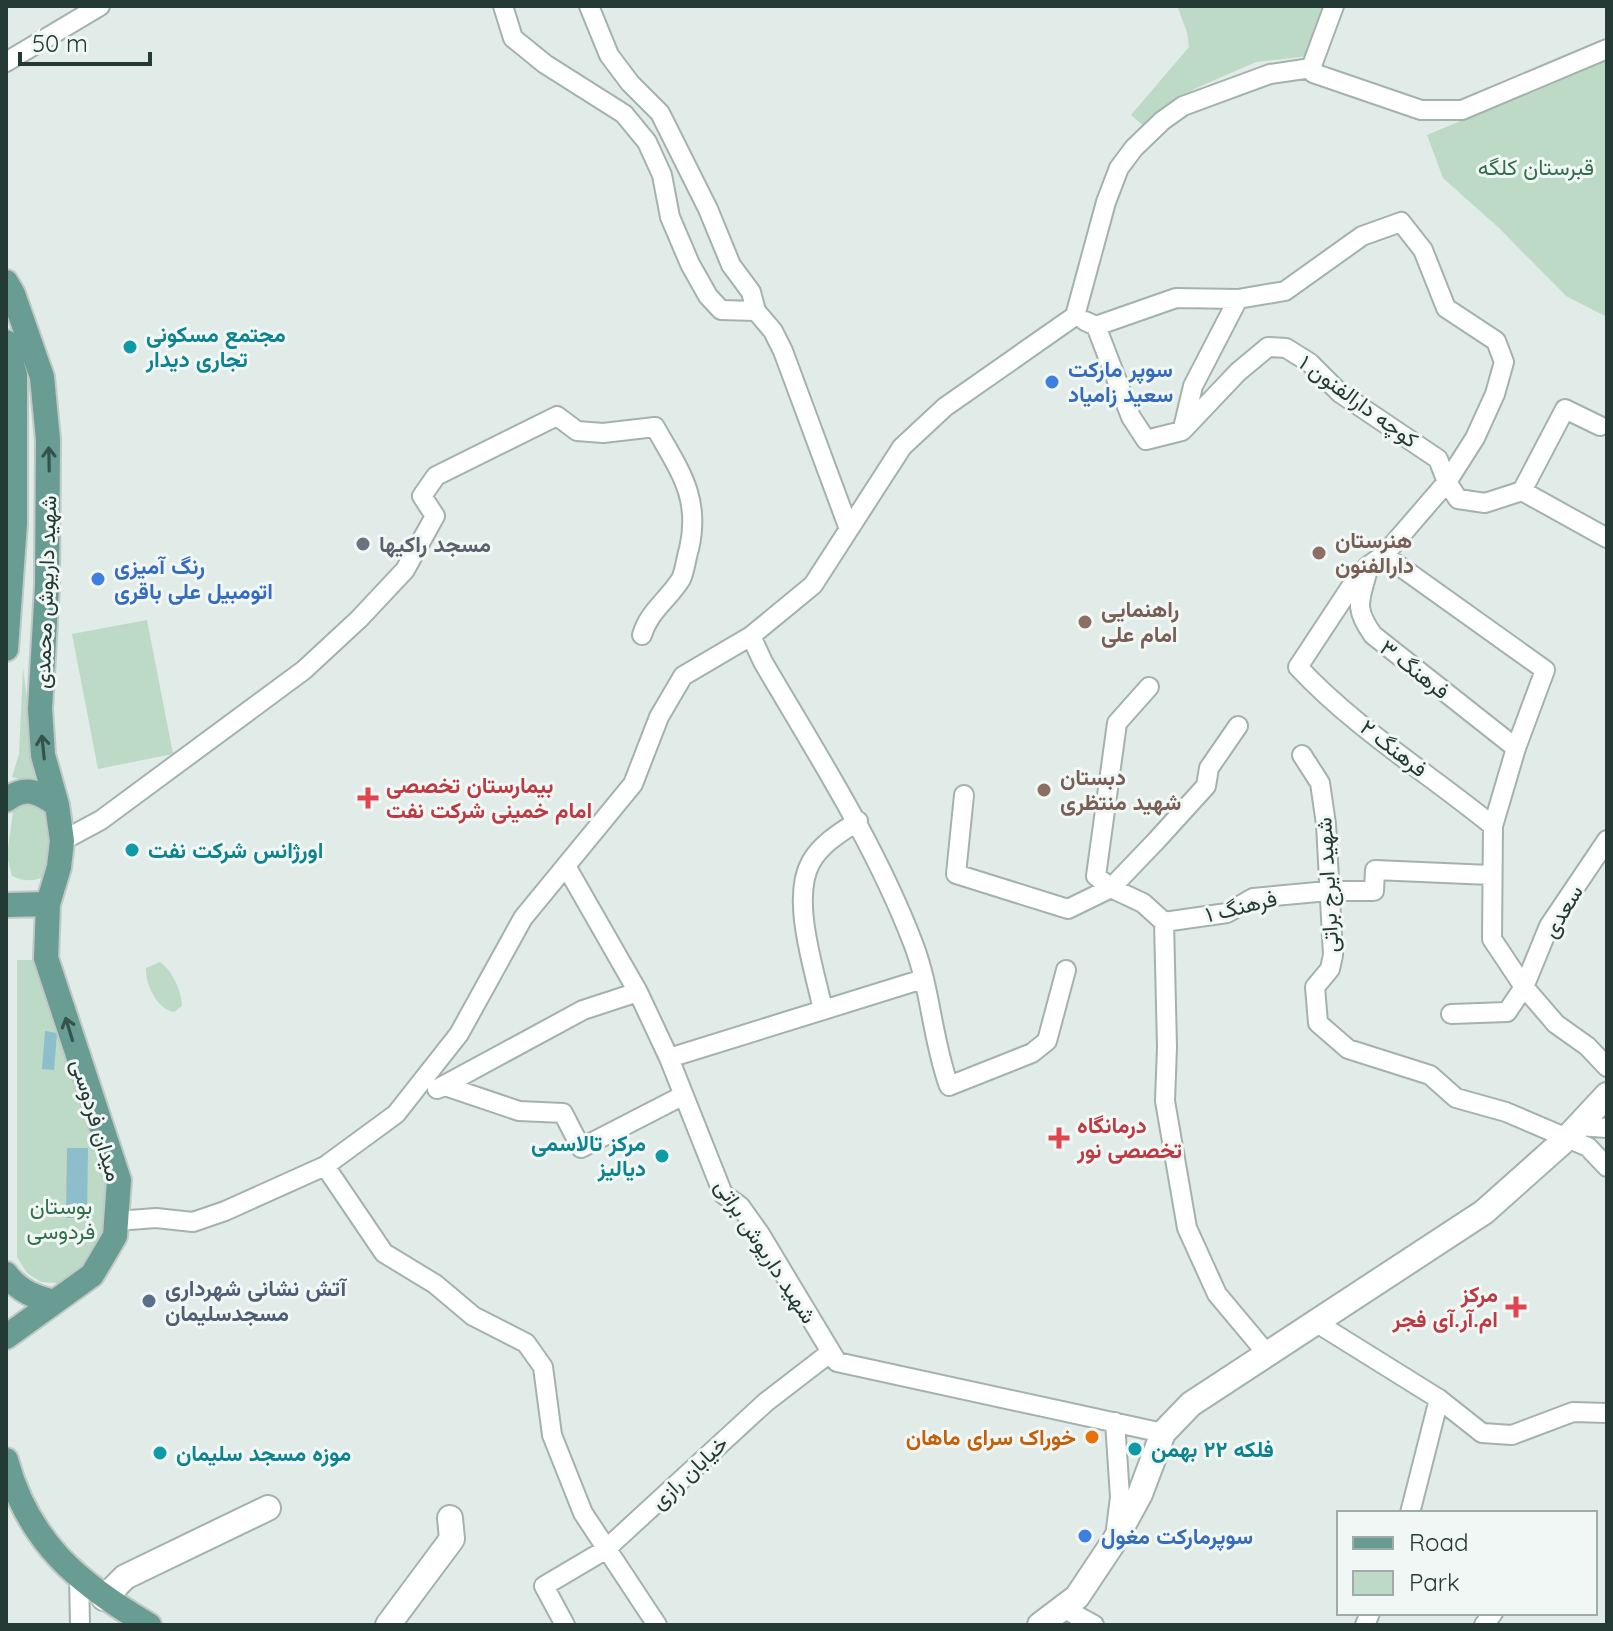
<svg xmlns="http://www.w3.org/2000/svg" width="1613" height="1631" font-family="Quicksand,Vazirmatn,sans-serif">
<rect width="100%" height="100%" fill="#e1ebe7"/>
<!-- green -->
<path fill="#bcdac6" d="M1180 6H1328L1309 56 1256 62 1194 89 1145 127 1131 115 1189 47 1187 32 1178 8Z
M1607 59V317L1566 296 1499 228 1443 178 1427 135Z
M147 620 173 754 98 769 72 634Z
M23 668 31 728 42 777 28 781 12 777 19 754Z
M26 802 45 805 53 823 47 874C37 882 24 882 12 876L7 856 13 812Z
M17 960H37L107 1181 104 1234 86 1268 58 1283 41 1282 27 1273 17 1257Z
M160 962C172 970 182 992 182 1006L174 1012C157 1009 145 984 146 968Z"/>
<!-- water -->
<path fill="#8dbecc" d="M45 1031 57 1033 54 1070 42 1069Z
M67 1148H88L87 1218H66Z"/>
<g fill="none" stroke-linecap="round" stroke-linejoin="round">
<!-- minor casing -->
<g stroke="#a4b2ae" stroke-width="22">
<path id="minor" d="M503 6 513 38 545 64 624 114 647 142 662 175 670 217 690 264 708 296 721 310 756 311 773 331 783 351 849 529
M589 6 609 55 630 83 660 113 708 209 731 265 751 292 756 311
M6 62 100 6
M1311 68 1334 6
M1085 321 1096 326 1131 417 1146 440 1182 431 1238 372 1268 347 1286 348 1310 363 1340 393 1438 459 1447 482 1458 499 1485 503 1522 491 1565 409 1600 426
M1096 326 1176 298 1238 299 1285 291 1362 236 1401 222 1423 250 1446 308 1496 341 1504 362 1495 394 1475 438 1447 482 1384 555 1368 566 1354 582 1298 667C1355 728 1428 773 1493 826
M1183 428 1193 386 1238 299
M1522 491 1607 538
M1384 555 1545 670 1516 748 1493 826 1492 939 1524 987 1556 1024 1587 1046 1607 1067
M1368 569C1360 601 1353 607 1373 635L1516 748
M751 636 763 662C817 754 875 844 913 943 931 989 932 1040 949 1086L1032 1053 1047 1041 1066 970
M1149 687 1117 723 1096 876 1111 888 1143 903 1164 922 1167 1047 1165 1101 1187 1228 1217 1294 1268 1355
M1302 755 1320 783 1326 824 1333 955 1330 969 1315 987 1318 1023 1348 1049 1430 1075 1456 1098 1506 1112 1567 1138 1588 1147 1607 1167
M964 795 956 874 1068 909 1111 888 1156 841 1206 786 1209 768 1238 726
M62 841 101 820 304 670 359 619 405 570 435 516 422 496 436 476 557 416 577 431 603 433 655 427C679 470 701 497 689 549 686 558 685 571 681 579 668 600 649 611 642 635
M566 866 638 992 669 1058 723 1194 740 1206 760 1234 837 1362 1163 1433
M1164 922 1227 913 1253 898 1328 891H1374L1375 870 1490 875
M823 1010C815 971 790 899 811 862 821 844 841 832 858 821
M1451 1014 1507 1012 1524 987 1549 926 1607 840
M669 1058 923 979
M439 1088 583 1010 638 992
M437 1089 445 1086 519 1111 563 1113 581 1148 682 1096
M1579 1126 1607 1128
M325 1166 384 1253 435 1284 473 1316 526 1343 543 1367 552 1435 583 1513 657 1625
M116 1221 156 1218 193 1222 225 1211 325 1166 396 1114 459 1034 523 918 633 784 659 717 683 676 751 636 813 585 902 447 945 407 1075 316 1106 202 1119 168 1134 148 1162 121 1183 106 1270 74 1311 68 1313 73 1421 110H1462L1607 49
M1317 1323 1439 1399 1482 1433 1512 1435 1573 1412 1607 1413
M1115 1422 1120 1497 1116 1529
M1410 1513 1439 1399
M79 1576 80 1625
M1063 1608 1094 1625
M565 1625 544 1586 605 1550 766 1402 831 1352
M1365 1625 1370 1613
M1484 1625 1493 1613"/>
</g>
<!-- tertiary casing -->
<g stroke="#a4b2ae" stroke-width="28">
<path id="tertiary" d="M104 1598 125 1577 268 1508
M388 1625 452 1539 450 1518
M1040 1625 1077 1597 1115 1540 1140 1494 1163 1433 1191 1404 1484 1212 1567 1138 1607 1095"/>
</g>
<!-- primary casing -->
<g stroke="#c1c8c6" stroke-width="28">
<path id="primary" d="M6 282 13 294 42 377 48 440 47 586 40 709 43 755 57 805 62 841 59 867 48 904 46 958 119 1180 115 1236 92 1275 6 1337
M6 342 15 375V523L6 649
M6 800C26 785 39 792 57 805
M6 905 48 904
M6 1274C19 1291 34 1297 54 1302
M6 1460C28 1542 79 1584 149 1625"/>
</g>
<!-- minor -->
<use href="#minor" stroke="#fff" stroke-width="18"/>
<!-- tertiary -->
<use href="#tertiary" stroke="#fff" stroke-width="24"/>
<!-- primary -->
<use href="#primary" stroke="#699d93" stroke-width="24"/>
</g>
<!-- one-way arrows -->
<defs><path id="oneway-shaft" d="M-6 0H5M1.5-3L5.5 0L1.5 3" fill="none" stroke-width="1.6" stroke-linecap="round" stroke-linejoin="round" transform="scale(2)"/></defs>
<g stroke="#34534c">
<use href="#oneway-shaft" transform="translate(49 459) rotate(-91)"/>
<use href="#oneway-shaft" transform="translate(43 747) rotate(-96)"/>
<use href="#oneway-shaft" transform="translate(69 1029) rotate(-107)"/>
</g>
<!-- markers -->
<g fill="#0f9aa8" stroke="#f1f7f5" stroke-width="3">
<circle cx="130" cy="347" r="8"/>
<circle cx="132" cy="850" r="8"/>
<circle cx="662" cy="1156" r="8"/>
<circle cx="1135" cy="1449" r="8"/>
<circle cx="160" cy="1453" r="8"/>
</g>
<g fill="#3f7fe0" stroke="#f1f7f5" stroke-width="3">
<circle cx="1052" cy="382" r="8"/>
<circle cx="98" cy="579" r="8"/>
<circle cx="1085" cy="1536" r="8"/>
</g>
<circle fill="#6b7280" stroke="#f1f7f5" stroke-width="3" cx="363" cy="544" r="8"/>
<g fill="#8d6e63" stroke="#f1f7f5" stroke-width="3">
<circle cx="1319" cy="553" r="8"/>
<circle cx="1085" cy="622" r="8"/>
<circle cx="1044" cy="790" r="8"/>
</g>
<g fill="#e0444e" stroke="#f1f7f5" stroke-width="3">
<path d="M364 786h8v8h8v8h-8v8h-8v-8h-8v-8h8z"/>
<path d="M1055 1126h8v8h8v8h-8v8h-8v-8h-8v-8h8z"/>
<path d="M1512 1295h8v8h8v8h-8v8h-8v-8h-8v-8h8z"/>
</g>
<circle fill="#5c6f8a" stroke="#f1f7f5" stroke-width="3" cx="149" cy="1301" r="8"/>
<circle fill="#e8710a" stroke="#f1f7f5" stroke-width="3" cx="1092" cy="1437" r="8"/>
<g text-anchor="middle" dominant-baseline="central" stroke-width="6" stroke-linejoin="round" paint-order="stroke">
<!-- park labels -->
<g font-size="22" fill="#306e4c" stroke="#f1f7f5">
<text x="1536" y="167">قبرستان کلگه</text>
<text x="61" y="1206">بوستان<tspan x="61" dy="25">فردوسی</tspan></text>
</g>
<!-- culture labels -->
<g font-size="22" font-weight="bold" fill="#0d838f" stroke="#f1f7f5" text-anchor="start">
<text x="146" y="334">مجتمع مسکونی<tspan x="146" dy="25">تجاری دیدار</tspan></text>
<text x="148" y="850">اورژانس شرکت نفت</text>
<text x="646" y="1143" text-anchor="end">مرکز تالاسمی<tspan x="646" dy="25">دیالیز</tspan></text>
<text x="1151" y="1449">فلکه ۲۲ بهمن</text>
<text x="176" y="1453">موزه مسجد سلیمان</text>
</g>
<!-- shop labels -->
<g font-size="22" font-weight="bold" fill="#366cbe" stroke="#f1f7f5" text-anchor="start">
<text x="1068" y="369">سوپر مارکت<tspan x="1068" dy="25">سعید زامیاد</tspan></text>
<text x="114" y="566">رنگ آمیزی<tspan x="114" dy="25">اتومبیل علی باقری</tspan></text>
<text x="1101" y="1536">سوپرمارکت مغول</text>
</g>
<!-- street labels -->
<g font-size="22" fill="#233a35" stroke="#f1f7f5">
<text transform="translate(1359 401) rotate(36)">کوچه دارالفنون ۱</text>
<text transform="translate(45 592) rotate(-88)">شهید داریوش محمدی</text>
<text transform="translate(1415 669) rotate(38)">فرهنگ ۳</text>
<text transform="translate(1394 748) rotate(38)">فرهنگ ۲</text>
<text transform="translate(1327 885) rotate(-93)">شهید ایرج براتی</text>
<text transform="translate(1241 906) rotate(-14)">فرهنگ ۱</text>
<text transform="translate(1562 911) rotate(-59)">سعدی</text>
<text transform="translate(97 1120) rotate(73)">میدان فردوسی</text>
<text transform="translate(766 1251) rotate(57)">شهید داریوش براتی</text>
<text transform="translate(689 1472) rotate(-43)">خیابان رازی</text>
</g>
<!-- education labels -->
<g font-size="22" font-weight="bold" fill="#785e54" stroke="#f1f7f5" text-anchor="start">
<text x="1335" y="540">هنرستان<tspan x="1335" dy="25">دارالفنون</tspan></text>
<text x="1101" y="609">راهنمایی<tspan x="1101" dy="25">امام علی</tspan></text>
<text x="1060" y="777">دبستان<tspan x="1060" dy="25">شهید منتظری</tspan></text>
</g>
<!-- worship labels -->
<g font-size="22" font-weight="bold" fill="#5b616d" stroke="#f1f7f5" text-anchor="start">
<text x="379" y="544">مسجد راکیها</text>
</g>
<!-- health labels -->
<g font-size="22" font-weight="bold" fill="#be3a42" stroke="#f1f7f5" text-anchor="start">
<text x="386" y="785">بیمارستان تخصصی<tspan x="386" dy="25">امام خمینی شرکت نفت</tspan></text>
<text x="1077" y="1125">درمانگاه<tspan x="1077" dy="25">تخصصی نور</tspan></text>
<text x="1498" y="1294" text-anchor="end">مرکز<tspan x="1498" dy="25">ام.آر.آی فجر</tspan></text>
</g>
<!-- service labels -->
<g font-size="22" font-weight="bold" fill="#4e5e75" stroke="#f1f7f5" text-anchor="start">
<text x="165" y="1288">آتش نشانی شهرداری<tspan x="165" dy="25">مسجدسلیمان</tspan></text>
</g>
<!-- food labels -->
<g font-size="22" font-weight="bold" fill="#c56008" stroke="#f1f7f5" text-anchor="end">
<text x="1076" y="1437">خوراک سرای ماهان</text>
</g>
</g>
<!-- border -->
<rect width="1613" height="1631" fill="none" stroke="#233a35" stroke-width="16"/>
<!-- legend -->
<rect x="1337" y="1511" width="260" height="104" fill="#f1f7f5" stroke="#9faba8" stroke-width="2"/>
<rect x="1353" y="1537" width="40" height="12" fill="#699d93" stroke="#9faba8" stroke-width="2"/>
<text x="1409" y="1551" font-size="24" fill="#233a35">Road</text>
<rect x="1353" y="1571" width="40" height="24" fill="#bcdac6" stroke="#9faba8" stroke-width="2"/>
<text x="1409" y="1591" font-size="24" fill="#233a35">Park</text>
<!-- scale -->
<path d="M20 52v12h130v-12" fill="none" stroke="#233a35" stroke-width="4"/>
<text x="32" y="52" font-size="24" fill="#233a35" stroke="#f1f7f5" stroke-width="6" paint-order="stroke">50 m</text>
</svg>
